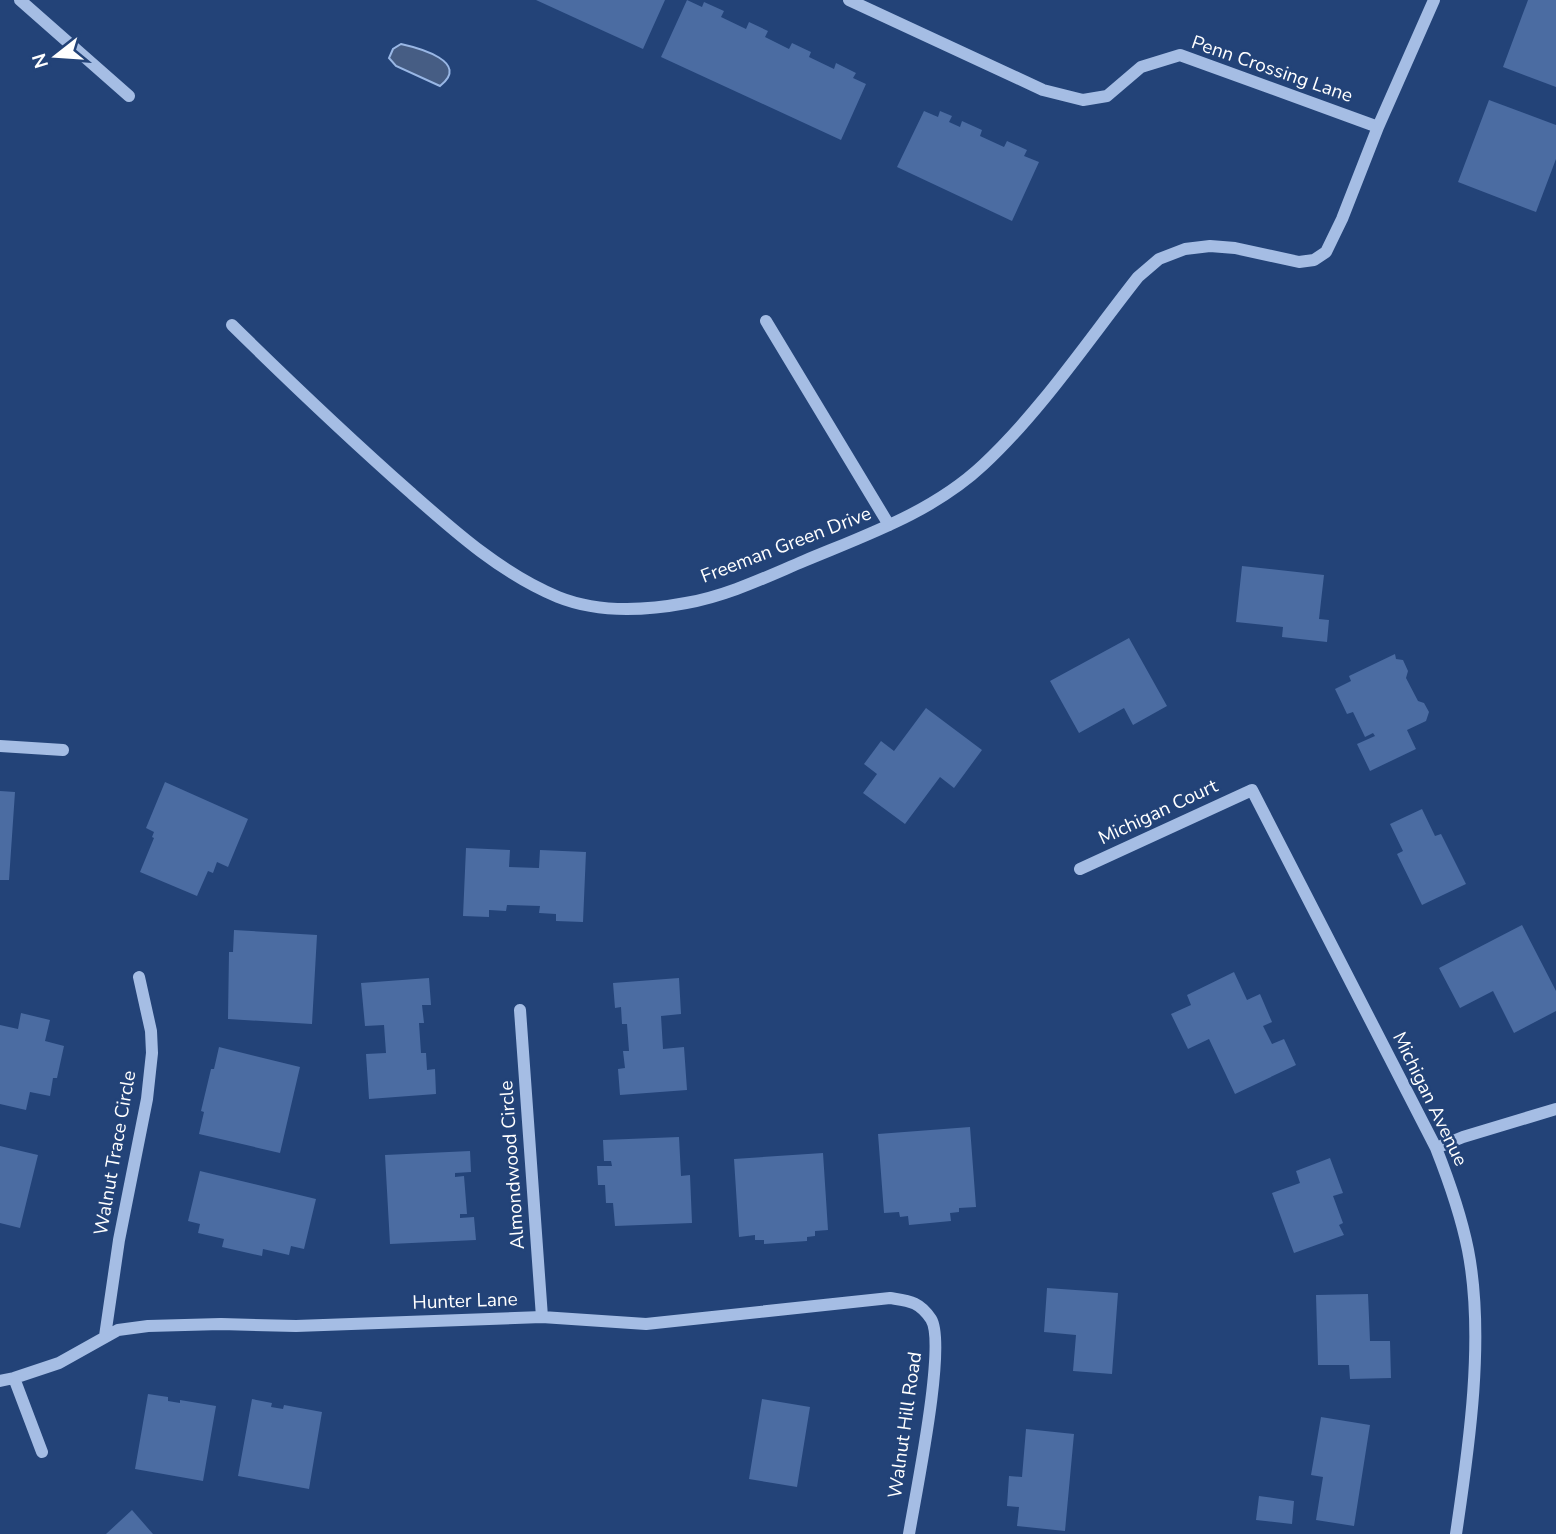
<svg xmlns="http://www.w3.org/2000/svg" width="1556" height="1534" font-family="'Nunito Sans',sans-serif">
<rect width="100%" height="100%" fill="#234378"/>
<!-- water -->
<path fill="#465d84" stroke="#99b7e5" stroke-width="2" d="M401 44C419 48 471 62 440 86L396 66 389 58 393 49Z"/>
<!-- building -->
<path fill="#4b6ca2" d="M536 0H665L643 49Z
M687 0 702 7 704 2 724 11 721 17 746 29 749 22 768 31 765 37 789 49 792 43 811 52 809 57 834 69 836 63 856 73 853 78 866 84 841 140 661 57Z
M1528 0H1556V87L1503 67Z
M1489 100 1556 125V159L1536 212 1458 182Z
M924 111 938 117 940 111 952 116 949 122 960 127 962 121 982 130 980 136 1004 147 1007 141 1027 150 1024 156 1039 162 1012 221 897 167Z
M1242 566 1324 575 1319 619 1329 620 1327 642 1282 637 1283 627 1236 622Z
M1129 638 1167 706 1133 725 1124 708 1079 733 1050 681Z
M1395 654 1396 659 1403 660 1408 671 1406 678 1418 701 1424 703 1429 712 1426 721 1407 730 1416 749 1370 771 1357 744 1375 736 1373 733 1365 737 1353 712 1347 714 1335 689 1351 681 1349 676Z
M926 708 982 750 954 788 940 777 905 824 863 793 877 774 864 764 881 741 894 751Z
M165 782 248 819 228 867 217 862 213 873 208 871 197 896 140 872 154 838 152 837 154 832 146 828Z
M0 791 15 792 9 880H0Z
M1422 809 1435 836 1441 834 1466 884 1422 905 1397 854 1403 851 1390 824Z
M466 848 510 850 509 867 539 868 540 850 586 852 583 922 556 921V914L539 913 540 906 507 905 506 911 489 910V917L463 916Z
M1522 925 1556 991V1011L1514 1033 1493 991 1460 1008 1439 968Z
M234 930 317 935 312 1024 228 1019 229 952H233Z
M1234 972 1247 1000 1260 994 1272 1022 1263 1026 1272 1044 1284 1039 1296 1065 1235 1094 1209 1039 1188 1049 1171 1014 1191 1005 1187 995Z
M429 978 431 1005H422L424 1023H419L421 1053H426L427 1070 435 1069 436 1094 369 1099 366 1054 386 1053 384 1025 365 1026 361 983Z
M679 978 681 1014 661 1016 663 1049 684 1047 687 1090 620 1095 618 1069 625 1068 623 1051H629L627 1024H622L621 1007 615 1008 613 983Z
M21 1013 50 1020 45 1041 64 1046 57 1078H53L50 1096 30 1092 26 1110 0 1104V1025L18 1029Z
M219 1047 300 1067 280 1153 199 1134 204 1112 201 1111 211 1069H214Z
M970 1127 976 1207 959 1208V1212L950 1213 951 1221 909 1225 908 1216 900 1217 899 1212 884 1213 878 1134Z
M679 1137 681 1176 690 1175 692 1223 615 1226 613 1203H606L605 1185H598L597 1166H612L611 1161H604L603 1140Z
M0 1146 38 1155 20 1228 0 1223Z
M470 1151 471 1172 455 1173V1177L464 1176 467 1214H460V1218L474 1217 476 1240 390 1244 385 1155Z
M823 1153 828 1230 815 1231V1236L807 1237V1241L764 1244V1240H755V1235L739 1237 734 1159Z
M1330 1158 1343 1193 1333 1196 1343 1223 1339 1225 1344 1235 1294 1253 1272 1193 1300 1183 1296 1171Z
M200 1171 316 1199 304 1249 291 1246 289 1255 263 1249 262 1256 222 1247 224 1239 198 1233 200 1224 188 1221Z
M1047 1288 1118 1293 1112 1374 1073 1371 1076 1335 1044 1332Z
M1368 1294 1370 1341H1390L1391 1378 1350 1379 1349 1365H1318L1316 1295Z
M148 1394 168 1397V1401L180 1403V1400L216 1406 203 1481 135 1469Z
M252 1399 272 1403 271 1407 283 1409 284 1405 322 1412 309 1489 238 1476Z
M762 1399 810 1407 797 1487 749 1479Z
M1321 1417 1370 1425 1354 1526 1316 1520 1323 1477 1311 1475Z
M1026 1429 1074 1434 1065 1531 1017 1526 1019 1507 1007 1506 1009 1476 1022 1477Z
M1259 1496 1294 1501 1292 1524 1256 1520Z
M132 1510 153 1534H106Z"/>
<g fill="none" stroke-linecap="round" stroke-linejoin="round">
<!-- minor -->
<path stroke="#a5bde4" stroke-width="12" d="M20 0 129 96
M849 0 1043 90 1083 100 1107 96 1141 67 1180 55 1378 127
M766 321 889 525
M232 325C290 382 349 438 410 492 454 531 502 574 558 597 598 613 644 611 686 603 727 596 766 577 804 561 866 535 933 512 983 465 1041 411 1089 339 1138 277L1159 259 1185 249 1210 246 1235 248 1299 262 1314 260 1326 252 1342 219 1378 127 1434 0
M0 746 63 750
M1080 869 1252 790 1436 1148C1449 1181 1461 1215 1468 1250 1485 1337 1469 1447 1456 1534
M520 1010 542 1317
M1436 1148 1463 1137 1556 1109
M105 1336 119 1240 147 1099 152 1053 151 1031 139 977
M14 1378 42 1452
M0 1381 14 1378 59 1363 118 1330 148 1326 221 1324 296 1326 542 1317 646 1324 890 1298C909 1301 919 1301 931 1319 947 1344 915 1497 909 1534"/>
</g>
<g text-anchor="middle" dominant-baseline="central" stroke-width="5" stroke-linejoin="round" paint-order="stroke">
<!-- street labels -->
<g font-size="19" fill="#fff" stroke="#234378">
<text transform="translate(1272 69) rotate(19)">Penn Crossing Lane</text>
<text transform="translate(786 545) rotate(-21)">Freeman Green Drive</text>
<text transform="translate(1158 812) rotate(-25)">Michigan Court</text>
<text transform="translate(1430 1099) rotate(64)">Michigan Avenue</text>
<text transform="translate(115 1153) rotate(-80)">Walnut Trace Circle</text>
<text transform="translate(512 1165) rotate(-94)">Almondwood Circle</text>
<text transform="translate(465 1301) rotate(-2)">Hunter Lane</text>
<text transform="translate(905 1425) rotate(-82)">Walnut Hill Road</text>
</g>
</g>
<!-- north arrow -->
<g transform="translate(56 56) rotate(253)" stroke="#234378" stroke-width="5" paint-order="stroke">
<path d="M0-5L12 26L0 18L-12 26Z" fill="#ffffff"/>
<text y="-10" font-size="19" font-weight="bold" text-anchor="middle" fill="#ffffff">N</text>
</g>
</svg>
